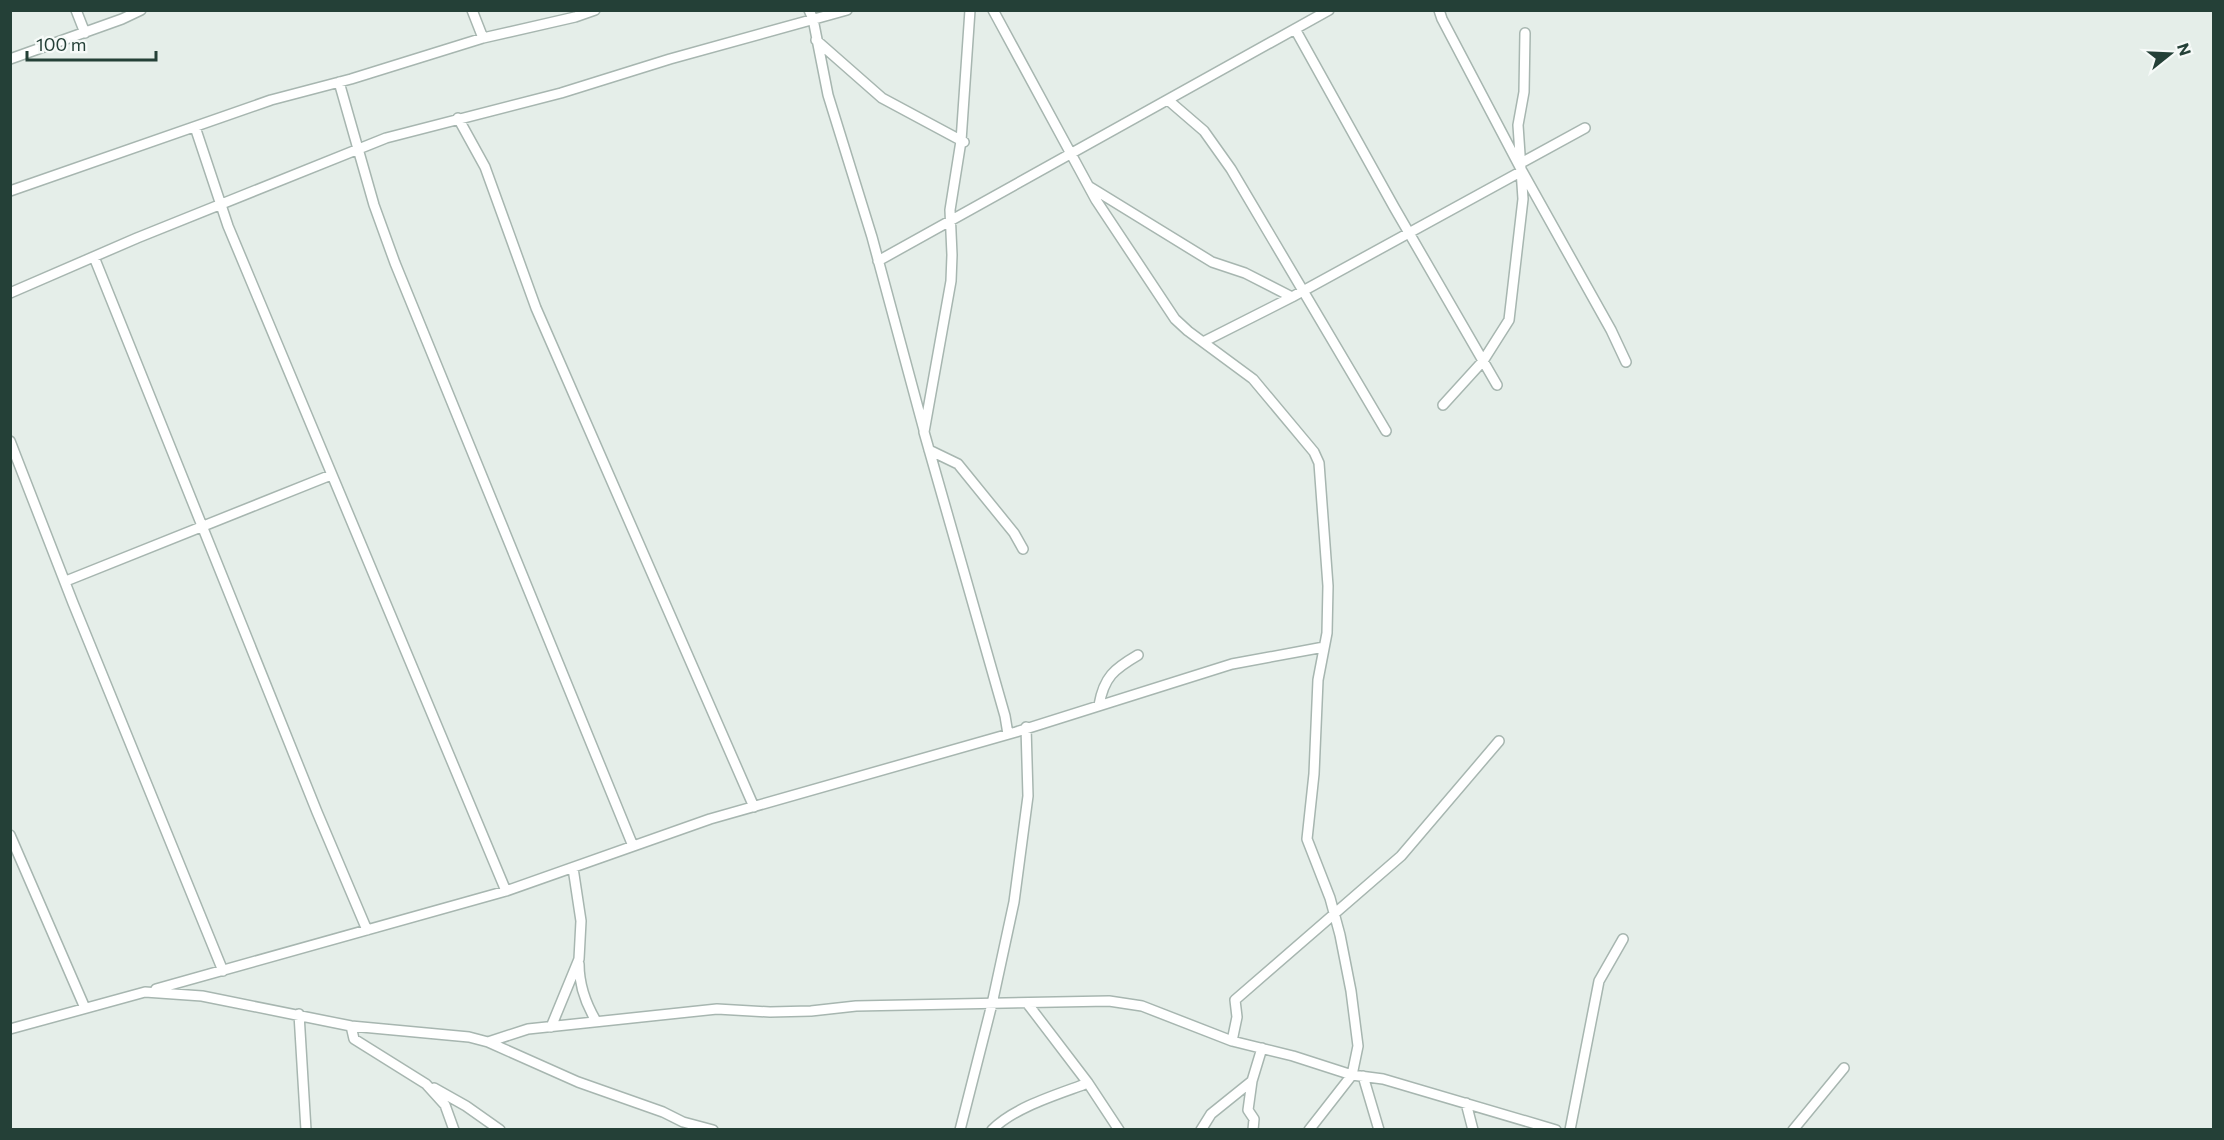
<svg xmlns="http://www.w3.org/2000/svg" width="2224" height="1140" font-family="Commissioner,sans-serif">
<rect width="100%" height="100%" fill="#e5eee9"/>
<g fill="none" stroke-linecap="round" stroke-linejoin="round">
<!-- street casing -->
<g stroke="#a7b6b0" stroke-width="12">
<path id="street" d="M76 10 85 33
M472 10 483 38
M809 10 813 19 828 95 872 237 924 430
M970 10 961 141 950 210 952 255 951 281 924 432 1005 716 1008 734
M993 10 1096 200 1175 319 1188 331 1253 379 1314 452 1319 463 1328 586 1327 633 1318 680 1314 774 1307 839 1330 898 1340 935 1351 991 1358 1046 1352 1075 1309 1130
M1439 10 1442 19 1522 171 1611 330 1626 362
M1295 29 1394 207 1497 385
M816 40 882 98 964 142
M10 59 122 19 141 10
M339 82 374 205 395 263 633 846
M1168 100 1204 131 1231 169 1386 431
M458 118 485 167 536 308 754 807
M195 127 228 226 506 891
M1521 163 1585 128
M1090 187 1212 262 1245 273 1292 297
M10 191 271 100 351 79 483 38 575 17 595 10
M94 257 317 812 367 930
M878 261 1329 10
M10 293 137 238 386 138 561 93 670 59 847 10
M1203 342 1292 297 1522 171
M1443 405 1483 361 1509 320 1523 199 1518 125 1524 92 1525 33
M10 441 73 603 223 971
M929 450 958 464 1014 533 1023 549
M66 581 331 475
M1099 705C1104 677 1114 669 1138 655
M10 835 85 1008
M579 964C579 984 586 1004 596 1021
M156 989 506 891 710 819 1016 732 1232 664 1324 647
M1027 1003 1088 1083 1119 1130
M299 1014 306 1130
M351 1026 354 1039 426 1084 445 1105 454 1130
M551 1027 579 959 581 921 573 868
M10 1029 145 992 202 996 351 1026 469 1037 488 1042 528 1029 717 1009 770 1012 811 1011 856 1006 1109 1001 1142 1006 1232 1041 1293 1056 1352 1075 1383 1079 1556 1130
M1232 1041 1237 1017 1235 1000 1401 856 1499 741
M488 1042 578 1082 663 1112 683 1122 713 1130
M1363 1076 1379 1130
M1252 1081 1248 1110 1254 1119 1253 1130
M434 1088 466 1106 500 1130
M1466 1103 1473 1130
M960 1130 992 1004 1014 902 1028 796 1026 727
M992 1130C1014 1107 1059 1094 1088 1083
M1201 1130 1211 1114 1252 1081 1262 1048
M1570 1130 1599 981 1623 939
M1793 1130 1844 1068"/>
</g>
<!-- street -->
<use href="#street" stroke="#fff" stroke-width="9"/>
</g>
<!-- border -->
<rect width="2224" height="1140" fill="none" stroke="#244037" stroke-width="24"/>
<!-- north arrow -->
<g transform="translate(2170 54) rotate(72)" stroke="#f6faf8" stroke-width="4.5" paint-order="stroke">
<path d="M0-4.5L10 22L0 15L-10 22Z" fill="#244037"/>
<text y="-9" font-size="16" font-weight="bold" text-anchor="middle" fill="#244037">N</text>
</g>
<!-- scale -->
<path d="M27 51v9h129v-9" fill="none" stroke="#244037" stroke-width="3"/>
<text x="36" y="51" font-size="18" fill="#244037" stroke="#f6faf8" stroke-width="4.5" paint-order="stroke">100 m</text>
</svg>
